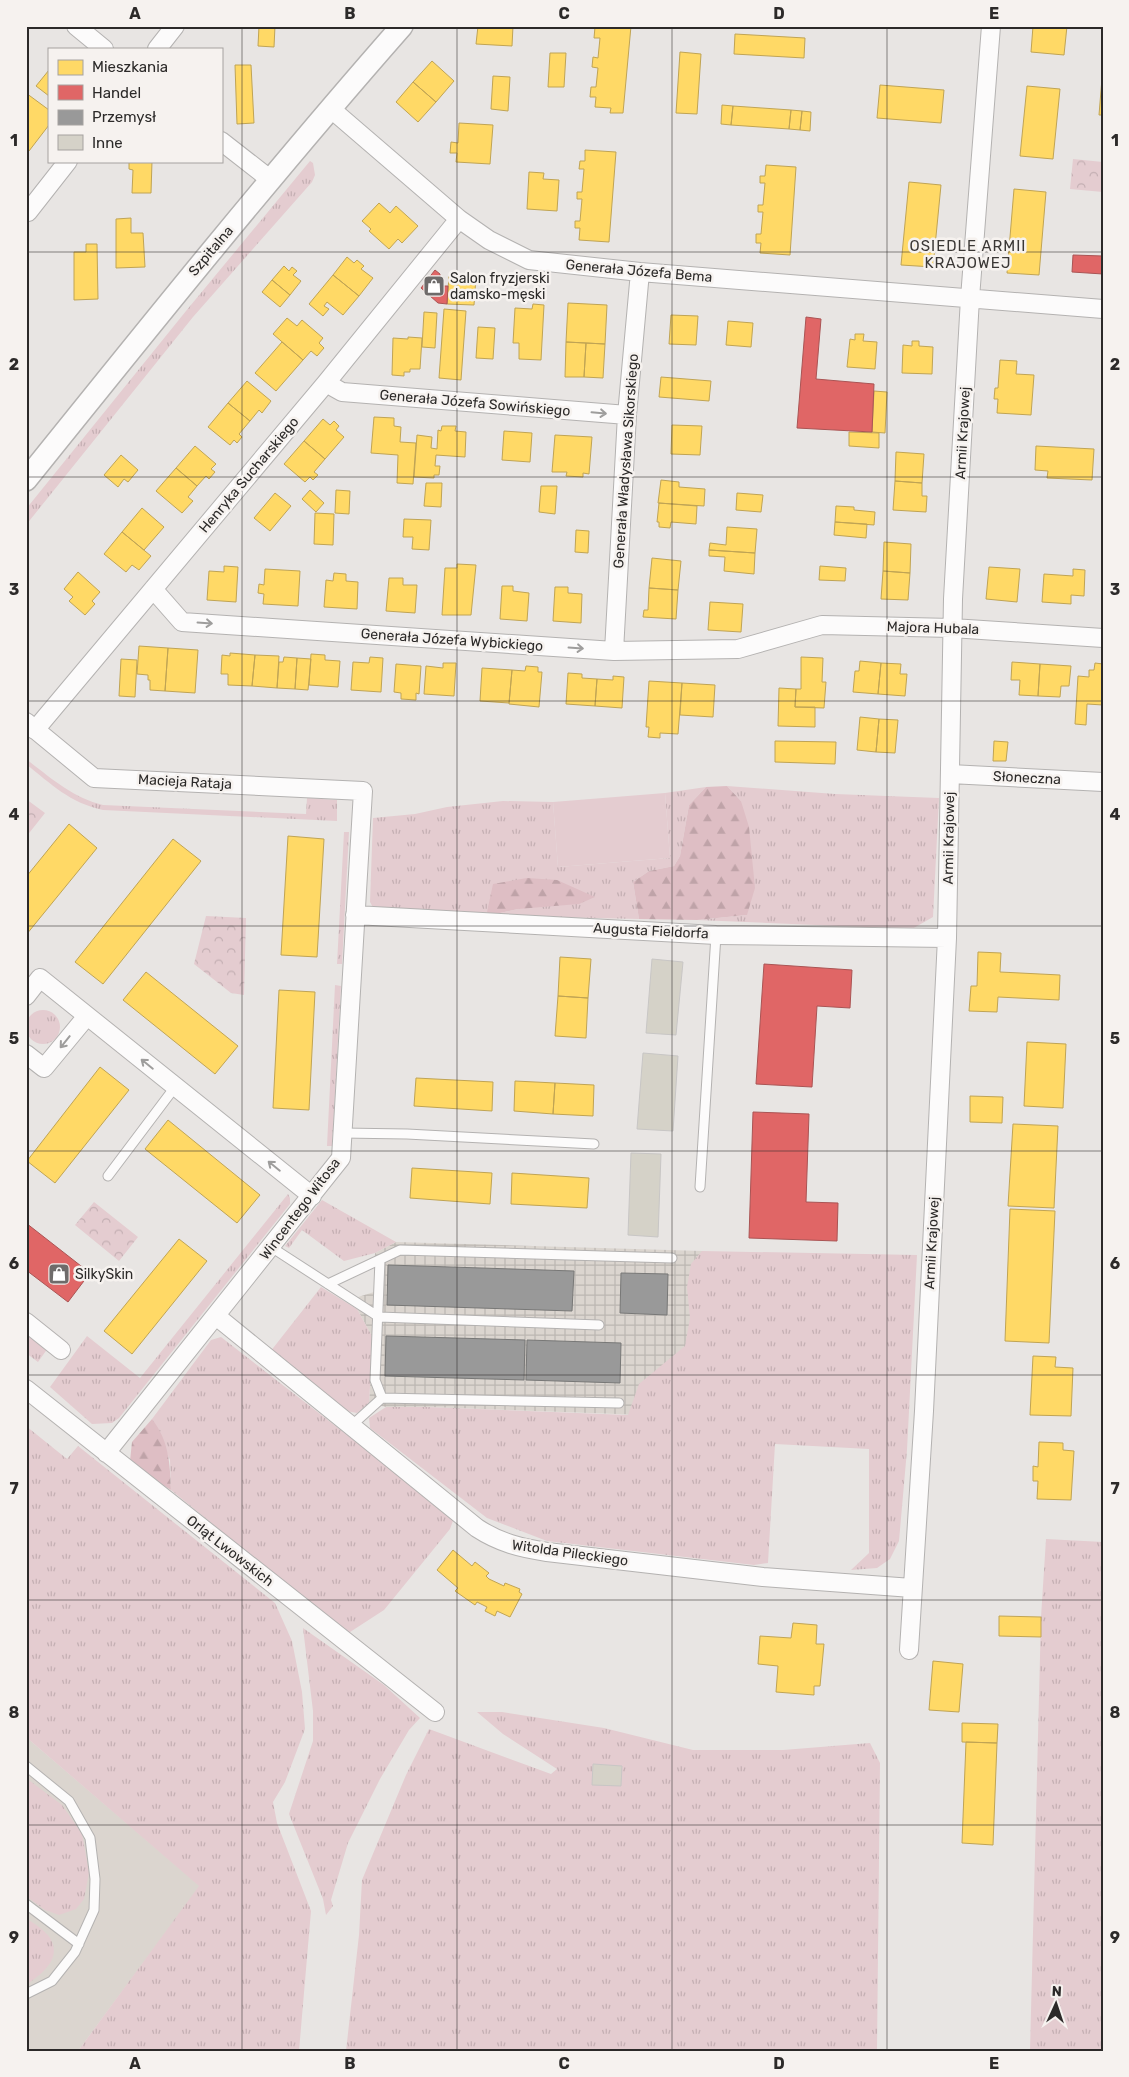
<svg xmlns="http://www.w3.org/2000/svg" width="1129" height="2077" font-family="Rubik,sans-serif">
<defs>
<pattern id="industrial-grid" width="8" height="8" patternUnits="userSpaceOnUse" patternTransform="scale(1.25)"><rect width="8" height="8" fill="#dbd5cf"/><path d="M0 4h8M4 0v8" fill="none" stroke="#bcb7b2"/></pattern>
<pattern id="grass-tufts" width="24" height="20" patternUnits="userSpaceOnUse" patternTransform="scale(1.25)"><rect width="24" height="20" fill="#e4ccd0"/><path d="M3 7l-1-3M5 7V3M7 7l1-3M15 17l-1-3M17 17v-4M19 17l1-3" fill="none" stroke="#c4afb3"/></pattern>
<pattern id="forest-firs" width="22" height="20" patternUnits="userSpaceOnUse" patternTransform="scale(1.25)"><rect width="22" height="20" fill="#debec4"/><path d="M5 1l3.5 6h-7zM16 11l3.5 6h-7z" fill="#bfa3a8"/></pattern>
<pattern id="park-crowns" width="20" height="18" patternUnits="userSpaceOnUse" patternTransform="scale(1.25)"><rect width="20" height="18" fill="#e4ccd0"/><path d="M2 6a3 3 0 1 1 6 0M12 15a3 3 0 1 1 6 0" fill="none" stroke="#c4afb3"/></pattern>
</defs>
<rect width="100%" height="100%" fill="#e8e5e3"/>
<!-- built -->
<path fill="#dbd5cf" d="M26 1737 200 1886 78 2051H26Z"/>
<!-- industrial -->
<path fill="url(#industrial-grid)" d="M396 1242 702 1251 699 1417 426 1407H386L369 1403 373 1338 357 1309 358 1297 374 1292 375 1253Z"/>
<!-- grass -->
<path fill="url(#grass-tufts)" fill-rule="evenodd" d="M310 161 313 163 315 175 312 182 193 317 26 525V509L186 311Z
M26 759C51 778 73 798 103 805L306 814 307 798 337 800V821L103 810C70 803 51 784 26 764Z
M727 786 835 794 939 798 933 917 912 929 697 920 747 915 741 801Z
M706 787 689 805 680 856 674 866 649 871 633 882 639 919 376 913 370 902 373 818 415 814 447 807 503 801 553 802 558 867 670 858 665 793ZM557 880 518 909 491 915Z
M344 832H349L342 964H337Z
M335 985 341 986 332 1146H327Z
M26 1027a17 17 0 1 1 34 0a17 17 0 1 1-34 0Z
M288 1194 290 1198V1204L119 1418 112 1423 92 1424 50 1387 87 1336 140 1378Z
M322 1200 396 1242 375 1253 344 1261 302 1230 289 1248 285 1246Z
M702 1251 917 1255 907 1450 899 1541 890 1559 877 1568 851 1570 869 1553V1449L775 1444 768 1563 754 1565 547 1541 487 1518 370 1428 369 1418 386 1407H426L628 1415 639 1384 685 1346 690 1318 687 1287 691 1264Z
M321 1287 357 1309 373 1338 369 1403 357 1413 341 1410 270 1352Z
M26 1331 48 1348 38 1362 26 1353Z
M221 1337 454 1518 450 1529 384 1610 347 1634 171 1490 170 1460 152 1419 211 1340Z
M26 1426 67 1459 78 1446 275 1603 292 1641 302 1692 305 1729 285 1782 273 1802 277 1823 311 1911 299 2051H78L199 1886 26 1737Z
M1046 1539 1103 1542V2051H1030L1041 1617Z
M303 1628 384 1685 420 1718 409 1730 380 1779 348 1843 331 1900 333 1906 326 1915 323 1899 289 1814 313 1741V1711Z
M477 1712H502L604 1728 693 1750H783L870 1743 880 1763 877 2051H346L359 1935 362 1880 406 1775 429 1729 551 1774 557 1769 503 1734Z
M26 1778 62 1805 82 1834 89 1873 84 1899 76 1909 59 1915 45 1910 26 1896Z
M26 1918C34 1924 48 1931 52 1942 60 1961 40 1975 26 1985Z"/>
<!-- forest -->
<path fill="url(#forest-firs)" d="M727 786 741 801 749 827 755 888 747 915 697 920 639 919 633 882 649 871 674 866 680 856 689 805 706 787Z
M527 878 557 880 595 897 579 904 518 909 491 915 487 912 493 884Z
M152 1419C169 1441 170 1463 171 1490L144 1474 130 1461 132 1442Z"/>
<!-- park -->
<path fill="url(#park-crowns)" d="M1073 159 1103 162V192L1070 189Z
M26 799 45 813 26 837Z
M206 916 246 918 244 995 231 993 194 964Z
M94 1202 138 1237 119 1261 75 1225Z"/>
<!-- garden -->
<path fill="#e4ccd0" d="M665 793 670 858 558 867 553 802Z"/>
<!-- homes -->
<path fill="#ffd966" stroke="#c0a454" d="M259 26H275L274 47 258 46Z
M478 26H513L512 46 476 44Z
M600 26H631L623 113H610L611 108 595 107 596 97H590L591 87H596L598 68 592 67 593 57 598 58 600 38H594L595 27 600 28Z
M1033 26H1067L1064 55 1031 52Z
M735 34 805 38 804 58 734 54Z
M680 52 701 54 697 114 676 113Z
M550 53H566L564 87H548Z
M432 61 454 81 436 102 413 82Z
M235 65H251L254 123 237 124Z
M1103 66V115H1099Z
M49 70V96L36 86Z
M493 76 510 77 508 111 491 109Z
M413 82 436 102 418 122 396 102Z
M880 85 944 90 941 123 877 118Z
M1027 86 1060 89 1053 159 1020 156Z
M26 93 49 110V125L29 151 26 149Z
M722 105 733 106 731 125 721 124Z
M733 106 791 110 789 129 731 125Z
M791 110 802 111 800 130 789 129Z
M802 111 811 112 810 131 800 130Z
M459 123 493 125 490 164 456 162 457 153H450L451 142 458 143Z
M585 150 616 152 609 242 579 240 580 228H575V221H580L582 199H577V192H582L584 169H579L580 161H585Z
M129 161H152L151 193H132L133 170 129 169Z
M766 165 796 167 790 255 760 253 761 243H756V234H761L763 212H758V205H763L765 183H760V176H765Z
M529 172 544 173 543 179 559 180 557 211 527 209Z
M909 182 941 185 933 267 901 265Z
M1014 189 1046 192 1039 275 1007 273Z
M379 203 390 213 396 206 418 226 402 243 398 239 389 249 369 231 371 229 362 221Z
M131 218V233H143L145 267 116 268V219Z
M86 244H97L98 299 74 300V252H86Z
M347 257 354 263 357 260 364 266 361 269 373 278 359 296 333 275Z
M284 266 289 271 292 267 297 271 293 275 301 281 290 295 272 280Z
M333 275 359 296 343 315 327 302 324 306 329 309 323 316 309 304Z
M449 276 476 277 474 305 447 304Z
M272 280 290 295 280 307 262 292Z
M568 303 607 305 605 344 566 342Z
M533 304 544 305 541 360 519 359V343H513L515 308 532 309Z
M444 309 466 311 461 380 439 378Z
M424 312 437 313 435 348 422 347Z
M671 315 698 316 696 345 669 344Z
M287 318 297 326 302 320 323 338 319 343 324 348 317 356 311 351 303 360 273 334Z
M728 321 753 323 751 347 726 345Z
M478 327 495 328 493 359 476 358Z
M855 334H864L863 341 877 342 875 369 847 367 850 339 855 340Z
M408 337 422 338 420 369H410V372H404V376L392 375 393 338 408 339Z
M912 341H919V346L933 347 932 374 902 373 903 345 912 346Z
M282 342 303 360 276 391 255 373Z
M566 342 586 343 584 377H565Z
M586 343 605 344 603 378 584 377Z
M1000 360 1017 361 1016 374 1034 375 1031 415 997 413 998 399H994L995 388H998Z
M661 377 711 381 709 401 659 397Z
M247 381 271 401 262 413 259 410 250 421 228 403Z
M874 391 887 392 885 433 872 432Z
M228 403 250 421 239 434 242 437 237 443 234 440 230 445 208 427Z
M374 417 394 418V426L401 427 400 442 416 443 413 484 397 483 398 455 371 453Z
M323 419 330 425 334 421 339 426 336 430 344 437 325 459 304 441Z
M672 425 702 426 700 455 671 454Z
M442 426H456L455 431 466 432 465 457 436 455 435 466H440L439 475H434V478L414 477 417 435 432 437 431 448 437 449 438 430 441 431Z
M504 431 532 433 530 462 502 460Z
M849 432 879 433V448L849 446Z
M555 435 592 437 589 474 583 473V477L566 476 567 472H552Z
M304 441 325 459 314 472 318 475 313 480 310 477 305 482 284 464Z
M195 446 216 464 211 469 215 472 209 479 206 476 197 486 176 468Z
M1036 446 1094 449 1092 480 1047 478 1048 471 1035 470Z
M896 452 924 454 922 483 895 481Z
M121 455 138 470 128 482 124 479 118 487 104 475Z
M176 468 197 486 188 497 193 501 182 513 156 491Z
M661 480 679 482V487L705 489 704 506 658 503Z
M895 481 922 483V496H927L926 512 893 510Z
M426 483H442L441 507 424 506Z
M541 486H557L555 514 539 512Z
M310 490 324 503 316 512 302 499Z
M336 490 350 491 349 514 335 513Z
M275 493 291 506 270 531 254 518Z
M737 493 763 495 761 512 736 510Z
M659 503 697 506 696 524 671 522 670 528 659 527V522H657Z
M836 506 854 507V510L875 512 874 525 835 522Z
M142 508 164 527 144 550 122 532Z
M315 513 334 514 333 545 314 544Z
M404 519 431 520 429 550 412 549 413 537H403Z
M835 522 867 524 866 538 834 535Z
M727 527 757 529 755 553 709 550 710 543 726 545Z
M576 530 589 531 588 553 575 552Z
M122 532 151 556 139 570 132 565 126 572 104 554Z
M884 542 911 544 910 573 883 571Z
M709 550 755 553 754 574 724 571 725 557 709 556Z
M652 558 681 561 678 590 649 588Z
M457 564 476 565 471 615H442L445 568H457Z
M224 566 238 567 236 602 207 600 209 571 224 572Z
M820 566 846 568 845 581 819 580Z
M989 567 1020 569 1017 602 986 599Z
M265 569 300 571 298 606 263 604 264 594 258 593 259 584 264 585Z
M1073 569 1085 570 1084 596 1071 595V604L1042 602 1044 574 1073 576Z
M883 571 910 573 908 600 881 599Z
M78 572 100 592 92 601 95 604 85 615 69 601 73 597 64 589Z
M334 573 346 574V581L358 582 357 609 324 607 326 580 333 581Z
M389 578H403V585H417L415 613 386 611Z
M502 586H513V591L529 593 527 621 500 619Z
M555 587H568V593L582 594 581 623 553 621Z
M649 588 678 590 676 619 643 617 644 610H648Z
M710 602 743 604 741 632 708 630Z
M139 646 168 648 165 691 150 690V680H148V675L137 674Z
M168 648 198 650 195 693 165 691Z
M230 653 255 655 252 686 228 685V674H221L222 655 230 656Z
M311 654 325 655V660L340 661 338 687 309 685Z
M255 655 279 656 277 688 252 686Z
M284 657 297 658 295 689 277 688 279 662H283Z
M370 657 383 658 381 692 351 690 353 662 369 663Z
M801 657 823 658 822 682H826L824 708 795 707 796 689H801Z
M297 658 311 659 308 690 295 689Z
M121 659 137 660 135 697 119 696Z
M860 661 881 663 878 694 853 692 855 671H859Z
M1012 662 1040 664 1038 696 1019 695 1020 680H1011Z
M443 663H456L454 696 424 694 426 666 443 668Z
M881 663 901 664 900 674H907L905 696 878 694Z
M1095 663 1103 664V705L1087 704 1086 725 1075 724 1078 676 1089 677V670H1094Z
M396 664 421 666 419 694 416 693V700L401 699V693L394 692Z
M1040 664 1071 666 1069 686H1061L1060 697 1038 696Z
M526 666 538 667V672H542L539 707 509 704 512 670 525 671Z
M482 668 512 670 509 703 480 701Z
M568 673 582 674V678L597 679 595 706 566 704Z
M613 676 624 677 622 708 595 706 597 679 613 680Z
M649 681 682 683 678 734 660 733V738L648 737 649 727H646Z
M682 683 715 685 713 717 680 715Z
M779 688 796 689 795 707H815V727L778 726Z
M860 717 879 719 876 752 857 750Z
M879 719 898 720 895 753 876 752Z
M775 741 836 742 835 764 775 762Z
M994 741 1008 742 1006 761H993Z
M69 824 97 848 26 935V877Z
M288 836 324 839 317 957 281 955Z
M173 839 201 861 103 984 75 962Z
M978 952 1001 953 1000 972 1060 975 1059 1000 998 997 997 1012 969 1011 971 986H977Z
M560 957 591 959 588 998 558 996Z
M146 972 238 1046 215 1074 123 1000Z
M279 990 315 992 309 1110 273 1108Z
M558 996 588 998 586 1038 555 1036Z
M1027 1042 1066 1044 1063 1108 1024 1106Z
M100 1067 129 1090 55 1183 27 1161Z
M416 1078 493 1082 492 1111 414 1106Z
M515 1081 555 1083 553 1114 514 1111Z
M555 1083 594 1085 593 1116 553 1114Z
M970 1096 1003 1097 1002 1123 970 1122Z
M168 1120 260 1195 237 1223 145 1149Z
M1013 1124 1058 1126 1054 1208 1008 1206Z
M412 1168 492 1173 490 1204 410 1198Z
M512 1173 589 1178 587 1208 511 1204Z
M1010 1209 1055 1211 1049 1343 1005 1341Z
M179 1239 207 1261 132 1354 104 1331Z
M1033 1356 1056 1357 1055 1367 1073 1368 1071 1416 1030 1415Z
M1039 1442 1063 1443V1450L1074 1451 1071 1500 1037 1499 1038 1481H1033V1466L1038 1467Z
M453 1550 472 1566 475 1562 489 1573 486 1576 489 1579 504 1586 505 1583 520 1589 519 1592 522 1594 510 1617 497 1611 495 1616 485 1611 487 1607 477 1602 475 1605 455 1591 458 1588 437 1570Z
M999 1616 1041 1617V1637L999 1636Z
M793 1623 817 1625 816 1644H824L820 1686H814V1695L776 1692 778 1666 758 1664 760 1636 791 1638Z
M933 1661 963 1664 959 1712 929 1710Z
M962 1723 998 1724 997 1743 962 1742Z
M966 1742 997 1743 993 1845 962 1843Z"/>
<!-- shops -->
<path fill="#e06666" stroke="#aa5454" d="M1073 255 1103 256V274L1072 272Z
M435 270 440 274 439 286H448L447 304 438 303 421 288Z
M806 317 821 319 816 379 874 384 872 432 797 428Z
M764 964 852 970 850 1008 817 1006 812 1087 756 1084Z
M753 1112 809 1114 806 1202 838 1203 837 1241 749 1238Z
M26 1223 90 1273 68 1302 26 1270Z"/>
<!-- industry -->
<path fill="#999" stroke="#787877" d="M388 1265 574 1271 572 1311 387 1305Z
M621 1273 668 1274 667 1315 620 1313Z
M386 1336 525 1340 524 1380 385 1376Z
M527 1340 621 1343 620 1383 526 1380Z"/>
<!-- building -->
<path fill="#d5d2c8" stroke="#c8c6c5" d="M652 959 683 962 676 1035 646 1033Z
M643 1053 678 1056 673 1131 637 1129Z
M631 1153 661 1154 658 1237 628 1235Z
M593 1764 622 1766 621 1786 592 1785Z"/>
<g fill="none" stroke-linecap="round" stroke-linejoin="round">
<!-- service casing -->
<g stroke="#b4b2b1" stroke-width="11">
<path id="service" d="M342 1133 407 1134 594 1144
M108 1176 175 1087
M700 1187 716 935
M271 1247 379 1317 599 1325
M380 1260 375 1380 382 1398
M328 1284 400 1250 672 1258
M350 1427 382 1398 619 1403
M26 1766 69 1801 90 1838 95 1879 94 1910 75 1952 52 1981 26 1994
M26 1904 79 1944"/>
</g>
<!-- minor casing -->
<g stroke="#b4b2b1" stroke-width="20">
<path id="minor" d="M76 26 104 49
M157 49 175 26
M330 108 459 219 489 240 529 260 640 272 1103 309
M221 141 271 180
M26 211 28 212 68 161
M326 383 342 392 627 415
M153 589 182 622 614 651 738 649 822 625 952 628 1103 638
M614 651 627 415 640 272
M26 722 94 778 363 791 341 1158 106 1453
M35 730 326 383 459 219
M950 774 1103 782
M355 915 716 935 947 938
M26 996 40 978 312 1196
M26 1054 44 1068 87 1016
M216 1316 477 1528C500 1543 521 1548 547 1552L763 1577 912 1588
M26 1322 61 1350
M26 1389 435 1712
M909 1650 924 1411 947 938 953 599 970 298 991 26"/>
</g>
<!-- tertiary casing -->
<g stroke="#b4b2b1" stroke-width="24">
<path id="tertiary" d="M26 480C149 327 272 174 402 26"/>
</g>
<!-- service -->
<use href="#service" stroke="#fcfbfb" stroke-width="9"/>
<!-- minor -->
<use href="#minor" stroke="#fcfbfb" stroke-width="18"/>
<!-- tertiary -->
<use href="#tertiary" stroke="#fcfbfb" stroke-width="21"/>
</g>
<!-- one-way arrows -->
<defs><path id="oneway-shaft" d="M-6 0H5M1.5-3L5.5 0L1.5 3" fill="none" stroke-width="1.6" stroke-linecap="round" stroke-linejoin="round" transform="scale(1.25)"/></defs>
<g stroke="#9e9d9c">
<use href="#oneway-shaft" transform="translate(599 413) rotate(5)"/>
<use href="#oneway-shaft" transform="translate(205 623) rotate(4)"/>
<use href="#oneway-shaft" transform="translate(576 648) rotate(4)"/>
<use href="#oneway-shaft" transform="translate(65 1042) rotate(129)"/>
<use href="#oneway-shaft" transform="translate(147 1064) rotate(-141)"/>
<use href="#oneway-shaft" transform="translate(274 1166) rotate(-141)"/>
</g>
<!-- grid -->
<path fill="none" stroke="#2c2a29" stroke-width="1" stroke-opacity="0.55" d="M242 26V2051M457 26V2051M672 26V2051M887 26V2051M26 252H1103M26 477H1103M26 701H1103M26 926H1103M26 1151H1103M26 1375H1103M26 1600H1103M26 1825H1103"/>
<!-- icons -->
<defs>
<g id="shop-square" transform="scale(1.125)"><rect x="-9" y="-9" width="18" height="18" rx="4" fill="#6e6b6a" stroke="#f6f2ef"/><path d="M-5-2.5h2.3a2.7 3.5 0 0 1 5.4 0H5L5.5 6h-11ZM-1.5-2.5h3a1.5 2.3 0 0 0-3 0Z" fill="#fff"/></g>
</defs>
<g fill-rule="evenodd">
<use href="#shop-square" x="434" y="286"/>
<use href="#shop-square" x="59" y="1274"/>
</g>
<g text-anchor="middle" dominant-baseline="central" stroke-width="5" stroke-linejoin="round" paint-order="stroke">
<!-- street labels -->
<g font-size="14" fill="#2c2a29" stroke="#f6f2ef">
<text transform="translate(211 251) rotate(-50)">Szpitalna</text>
<text transform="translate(639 271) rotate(5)">Generała Józefa Bema</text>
<text transform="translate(475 403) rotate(5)">Generała Józefa Sowińskiego</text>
<text transform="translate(963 433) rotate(-87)">Armii Krajowej</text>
<text transform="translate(626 461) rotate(-86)">Generała Władysława Sikorskiego</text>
<text transform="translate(249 475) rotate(-50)">Henryka Sucharskiego</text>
<text transform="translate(933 628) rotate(2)">Majora Hubala</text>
<text transform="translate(452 640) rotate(4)">Generała Józefa Wybickiego</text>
<text transform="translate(1027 778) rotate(3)">Słoneczna</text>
<text transform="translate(185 782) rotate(3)">Macieja Rataja</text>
<text transform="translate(949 838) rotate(-89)">Armii Krajowej</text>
<text transform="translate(651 931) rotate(3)">Augusta Fieldorfa</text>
<text transform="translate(300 1209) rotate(-53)">Wincentego Witosa</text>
<text transform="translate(932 1243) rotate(-87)">Armii Krajowej</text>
<text transform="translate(230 1551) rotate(38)">Orląt Lwowskich</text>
<text transform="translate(570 1553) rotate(8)">Witolda Pileckiego</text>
</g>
<!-- poi labels -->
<g font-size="14" fill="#2c2a29" stroke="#f6f2ef" text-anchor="start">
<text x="450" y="278">Salon fryzjerski<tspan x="450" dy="16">damsko-męski</tspan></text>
<text x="75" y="1274">SilkySkin</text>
</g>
<!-- neighbourhood labels -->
<g font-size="15" letter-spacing="1" fill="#3a3735" stroke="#f6f2ef">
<text x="968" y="246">OSIEDLE ARMII<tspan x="968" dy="17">KRAJOWEJ</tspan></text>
</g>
</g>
<!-- border -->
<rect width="1129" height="2077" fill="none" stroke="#f6f2ef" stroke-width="55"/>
<!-- legend -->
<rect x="48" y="48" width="175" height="115" fill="#f6f2ef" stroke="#a5a2a0"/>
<rect x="58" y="60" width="25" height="15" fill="#ffd966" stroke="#a5a2a0"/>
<text x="92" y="72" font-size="15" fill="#2c2a29">Mieszkania</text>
<rect x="58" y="85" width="25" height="15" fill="#e06666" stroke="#a5a2a0"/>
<text x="92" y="98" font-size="15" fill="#2c2a29">Handel</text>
<rect x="58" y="110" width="25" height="15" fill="#999999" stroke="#a5a2a0"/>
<text x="92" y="122" font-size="15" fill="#2c2a29">Przemysł</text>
<rect x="58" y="135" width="25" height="15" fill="#d5d2c8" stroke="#a5a2a0"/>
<text x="92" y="148" font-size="15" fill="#2c2a29">Inne</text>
<!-- north arrow -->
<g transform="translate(1056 2004) rotate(3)" stroke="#f6f2ef" stroke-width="4" paint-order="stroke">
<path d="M0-4L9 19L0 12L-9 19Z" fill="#2c2a29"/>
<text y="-8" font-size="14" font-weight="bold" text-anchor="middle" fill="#2c2a29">N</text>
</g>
<rect x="28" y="28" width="1074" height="2022" fill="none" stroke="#2c2a29" stroke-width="2"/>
<g font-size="16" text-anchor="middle" font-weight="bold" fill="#2c2a29">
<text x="135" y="19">A</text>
<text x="350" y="19">B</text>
<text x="564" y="19">C</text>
<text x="779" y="19">D</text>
<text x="994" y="19">E</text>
<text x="14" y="146">1</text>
<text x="1115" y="146">1</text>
<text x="14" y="370">2</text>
<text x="1115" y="370">2</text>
<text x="14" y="595">3</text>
<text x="1115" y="595">3</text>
<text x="14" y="820">4</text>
<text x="1115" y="820">4</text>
<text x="14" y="1044">5</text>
<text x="1115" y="1044">5</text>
<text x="14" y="1269">6</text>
<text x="1115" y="1269">6</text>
<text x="14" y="1494">7</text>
<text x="1115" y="1494">7</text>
<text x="14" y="1718">8</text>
<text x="1115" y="1718">8</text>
<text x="14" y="1943">9</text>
<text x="1115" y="1943">9</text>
<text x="135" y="2069">A</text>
<text x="350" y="2069">B</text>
<text x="564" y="2069">C</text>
<text x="779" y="2069">D</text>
<text x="994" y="2069">E</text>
</g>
</svg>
